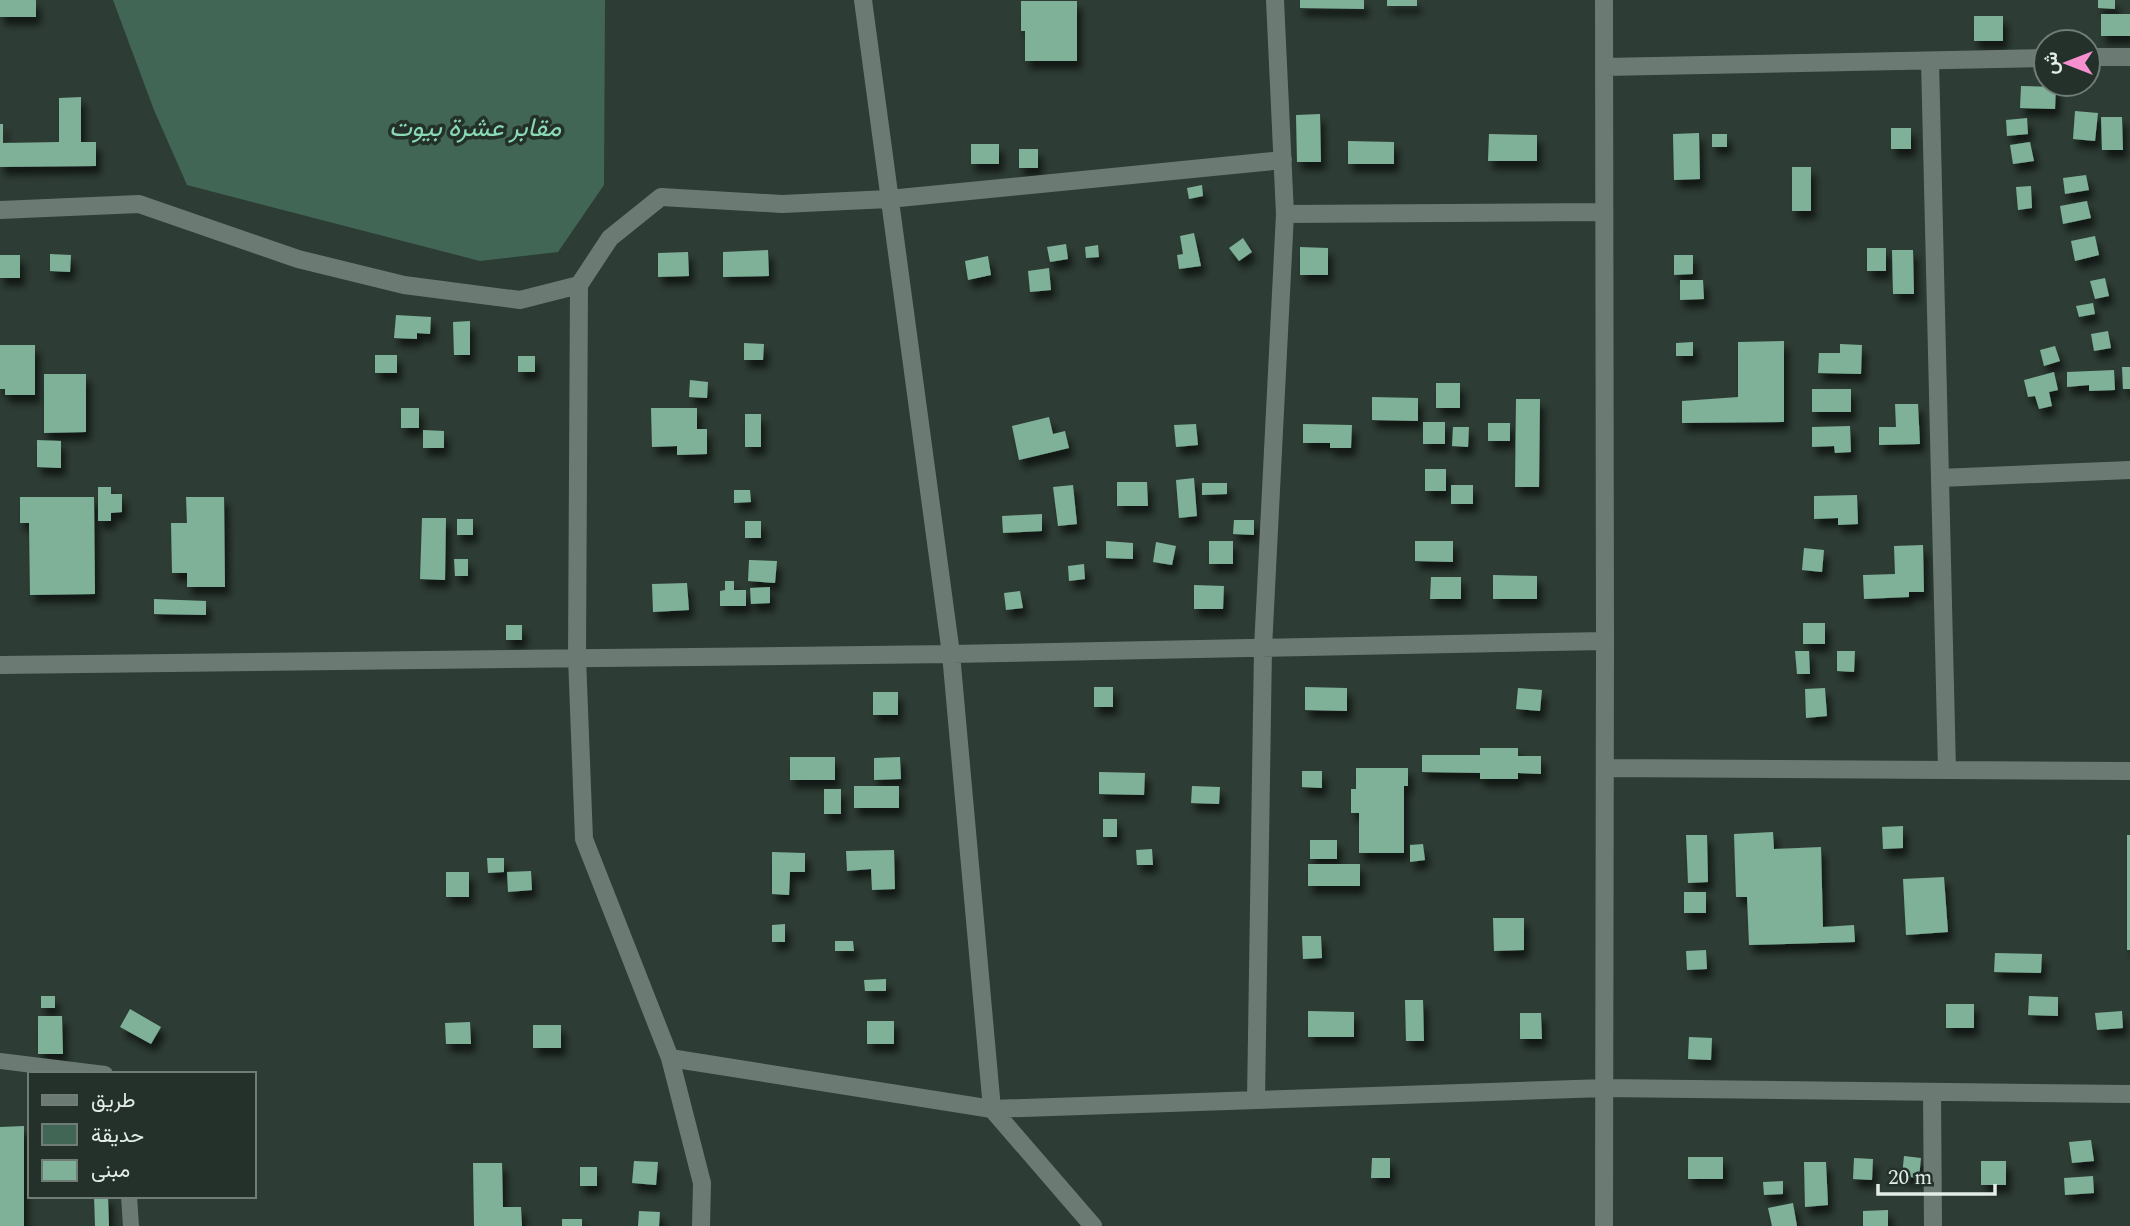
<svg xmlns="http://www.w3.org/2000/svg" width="2130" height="1226" font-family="Spectral,Vazirmatn,serif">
<defs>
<filter id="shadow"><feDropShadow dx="4.5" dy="8" stdDeviation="3.5" flood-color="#0009"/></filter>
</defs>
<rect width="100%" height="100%" fill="#2d3c34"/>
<!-- green -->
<path fill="#426655" d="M113 0H605L604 185 558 252 480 261 187 185 154 110Z"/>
<!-- building -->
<path fill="#7fb199" filter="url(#shadow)" d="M0 0H36V17H0Z
M1300 0H1364V9L1300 8Z
M1387 0H1417V6H1387Z
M2098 0H2115V9L2098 8Z
M1021 1H1077V61H1025V31H1021Z
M2101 14H2130V36H2101Z
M1974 16H2003V41H1974Z
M2021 86 2056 87 2055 109 2020 108Z
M81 97V142H96V166L0 167V124H3V143L59 142V98Z
M2075 111 2098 113 2095 141 2073 139Z
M1320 114 1321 162H1297L1296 115Z
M2101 117H2122L2123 150H2102Z
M2027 118 2028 134 2007 136 2006 120Z
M1891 128H1911V149H1891Z
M1699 133 1700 179 1674 180 1673 134Z
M1489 134 1537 135V161H1488Z
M1712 134H1727V147H1712Z
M1348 141 1394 142V164H1348Z
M2030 142 2034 161 2013 164 2010 145Z
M971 144H999V164H971Z
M1019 149H1038V168H1019Z
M1792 167H1811V211H1792Z
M2086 175 2089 190 2065 194 2063 178Z
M1202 185 1203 196 1189 199 1187 188Z
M2031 186 2032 208 2018 210 2016 187Z
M2087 201 2091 218 2063 224 2060 206Z
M1194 233 1201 266 1179 269 1177 255 1183 254 1180 236Z
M2095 236 2099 255 2075 261 2071 241Z
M1243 238 1252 252 1239 261 1229 248Z
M1066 244 1068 259 1050 262 1047 247Z
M1098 245 1099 257 1086 258 1085 247Z
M1300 247 1328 248V275H1300Z
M1867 248H1886V271H1867Z
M768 250 769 276 723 277V252Z
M1892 250H1913L1914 294H1893Z
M688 252 689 276 658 277V253Z
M50 254 71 255 70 272 50 271Z
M0 255H20V278H0Z
M1674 255H1693V274L1674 275Z
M988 256 991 275 968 280 965 261Z
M1049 268 1051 290 1030 292 1028 271Z
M2105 278 2109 296 2095 299 2090 281Z
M1680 280H1703L1704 299 1680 300Z
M2093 303 2095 314 2079 317 2076 306Z
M396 315 431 317 430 334 417 333V339L394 338Z
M470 321V355H454L453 322Z
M2108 331 2111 348 2094 351 2091 334Z
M1784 341V422L1682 423V401L1738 397V342Z
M1693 342V356H1676V343Z
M744 343 764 344 763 360H744Z
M1840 344 1862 345 1861 374 1818 373 1819 353H1840Z
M0 345H35V395H5V389H0Z
M2055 346 2060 361 2044 366 2040 350Z
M375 355H397V373H375Z
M518 356H535V372H518Z
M2122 367H2130V389H2123Z
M2114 370 2115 390 2089 391V385L2067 387V372Z
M2054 372 2058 390 2049 392 2052 406 2039 409 2035 396 2028 397 2024 380Z
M44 374H86V432L44 433Z
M690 380 708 382 707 398 689 397Z
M1436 383H1460V408H1436Z
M1812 389H1851V412H1812Z
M1372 397 1418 398V421L1372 420Z
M1516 399H1540L1539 487H1515Z
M1895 404H1918L1920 444 1879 445V427H1896Z
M401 408H419V428H401Z
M651 408H697V429H707V454L677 455V446L652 447Z
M745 414H761V447H745Z
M1049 417 1053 434 1065 431 1069 448 1019 460 1012 426Z
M1423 422H1445V444H1423Z
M1488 423H1510V441H1488Z
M1196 424 1198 445 1176 447 1174 425Z
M1303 424 1352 425 1351 448H1330V443H1303Z
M1850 426 1851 452 1835 453 1834 446 1812 447V427Z
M1453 427H1469L1468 447 1452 446Z
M423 430 444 431V448H423Z
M37 440 61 441V468L37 467Z
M1425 469H1446V491H1425Z
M1194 478 1197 516 1179 518 1176 480Z
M1117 482H1147L1148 506H1117Z
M1202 483H1227V494L1202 495Z
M1073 485 1077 524 1058 526 1053 487Z
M1451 485H1473V504H1451Z
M98 487H111V494H122V512L111 513V521H98Z
M734 490H750L751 502 734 503Z
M1857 495 1858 524 1838 525V518L1814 519V496Z
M20 497H94L95 594 30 595 29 523H20Z
M186 497H224L225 587H187V573H172L171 523H187Z
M1042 514V531L1003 533 1002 516Z
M422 518H446L445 580 420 579Z
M457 519H473V535H457Z
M1234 520H1254V535L1233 534Z
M745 521H761V538H745Z
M1106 541 1133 543V559L1106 558Z
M1209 541H1233V564H1209Z
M1415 541H1453V562L1415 561Z
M1156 542 1176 546 1172 565 1153 562Z
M1923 545 1924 592H1909V597L1864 599 1863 575 1895 574 1894 546Z
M1804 548 1824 550 1822 572 1802 570Z
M454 559H468V576H455Z
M749 560 777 561 775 583 748 581Z
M1084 564 1085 579 1069 581 1068 566Z
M1493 575 1537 576V599H1493Z
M1431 577H1461V599H1430Z
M725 581H734V590H746V606H720V591L725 590Z
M687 583 689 610 653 612 652 584Z
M1194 585 1224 586 1223 609H1194Z
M770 587V603L751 604 750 588Z
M1020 591 1023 608 1006 610 1004 593Z
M154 599 206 601V615L154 614Z
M1803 623H1825V644H1803Z
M506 625H522V640H506Z
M1795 651H1809L1810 674H1797Z
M1837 651H1855L1854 672 1837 671Z
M1094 687H1113V707H1094Z
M1305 687 1347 688V711L1305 710Z
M1518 688 1542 690 1540 711 1516 709Z
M1825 688 1827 716 1806 718 1805 689Z
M873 692H898V715H873Z
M1480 748H1518V756H1541V774L1518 773V779H1480V773L1422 772V755H1480Z
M790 757H835V780H790Z
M900 757 901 779 874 780V758Z
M1356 768H1408V786H1404V853H1359V813H1351V789H1356Z
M1302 771H1322V788L1302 787Z
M1099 772 1145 773 1144 795 1099 794Z
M854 786H899V808H854Z
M1192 786 1220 787 1219 804 1191 803Z
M824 789H841V814H824Z
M1103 819H1117V837H1103Z
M1903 826V848L1883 849 1882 827Z
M1773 832 1774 849 1821 847 1823 927 1854 925 1855 942 1749 945 1747 897H1736L1734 834Z
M1686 835H1707L1708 882 1688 883Z
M2127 835H2130V950H2127Z
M1310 840H1337V859H1310Z
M1423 844 1425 860 1410 862V845Z
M1152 849 1153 865H1137L1136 850Z
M894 850 895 889 872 890 871 869 847 871 846 851Z
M772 852 805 853V872H790L789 895 772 894Z
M487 858H504V872L488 873Z
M1308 864H1360V886H1308Z
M531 871 532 890 508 892 507 872Z
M446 872H469V897H446Z
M1944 877 1948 932 1906 935 1903 879Z
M1684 892H1706V913H1684Z
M1493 918H1524V950L1494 951Z
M785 924V942H772V925Z
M1302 936H1321L1322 958 1303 959Z
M835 941H853L854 951H835Z
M1706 950 1707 969 1687 970 1686 951Z
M1995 953 2042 954 2041 973 1994 972Z
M886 979V991H865L864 980Z
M41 996H55V1008H41Z
M2029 996 2058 997V1016L2028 1015Z
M1405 1000H1423L1424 1041H1406Z
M1946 1004H1974V1028H1946Z
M130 1009 161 1027 151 1044 120 1027Z
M1308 1011 1354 1012V1037H1308Z
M2122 1011 2123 1028 2097 1030 2095 1013Z
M1520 1013H1541L1542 1039H1520Z
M38 1016H62L63 1054H38Z
M867 1021H894V1044H867Z
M470 1022 471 1044H446L445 1023Z
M533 1025H561V1048H533Z
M1689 1037 1712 1038 1711 1060 1688 1059Z
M24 1126V1226H0V1127Z
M2091 1140 2094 1161 2072 1163 2069 1142Z
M1904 1156 1921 1158 1919 1178 1902 1176Z
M1688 1157H1723V1179H1688Z
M1372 1158H1390V1178H1371Z
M1854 1158 1873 1159 1872 1180 1853 1179Z
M634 1161 658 1162 656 1185 632 1183Z
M1981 1161H2006V1185H1981Z
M1804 1162H1826L1828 1205 1805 1207Z
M473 1163H502L503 1207H521L522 1226H474Z
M580 1167H597V1186H580Z
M2093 1176 2094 1193 2065 1195 2064 1178Z
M1783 1181V1194L1764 1195 1763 1182Z
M94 1196H108L109 1226H95Z
M1793 1203 1797 1226H1772L1768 1208Z
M1888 1210V1226H1863V1211Z
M639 1211 660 1212 659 1226H638Z
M562 1219H582V1226H562Z"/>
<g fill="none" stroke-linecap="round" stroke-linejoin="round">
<!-- service -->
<path stroke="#6b7b73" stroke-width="16" d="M0 1061 105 1074
M129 1196 131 1226"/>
<!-- minor -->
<path stroke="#6b7b73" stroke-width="18" d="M863 0 951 654 992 1109 1093 1226
M1604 0 1605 641 1604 1226
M2088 57H2130
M1930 61 1947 770
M1604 67 2046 58
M0 210 139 204 298 259 404 285 520 300 579 285 610 238 661 197 782 204 889 199 1283 160
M1285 214 1604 212
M579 285 577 657 584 839 670 1058 702 1183 701 1226
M1940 478 2130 470
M0 665 951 654 1605 641
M1605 768 2130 771
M670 1058 992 1109 1604 1088 2130 1094
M1932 1092 1933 1226
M1256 1100 1263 648 1285 214 1275 0"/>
</g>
<g text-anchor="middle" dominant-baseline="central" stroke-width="7" stroke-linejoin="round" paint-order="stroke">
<!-- park labels -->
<g font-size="26" font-style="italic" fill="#8ad9b5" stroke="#23312a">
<text x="475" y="128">مقابر عشرة بيوت</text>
</g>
</g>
<!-- legend -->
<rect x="28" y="1072" width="228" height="126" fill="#23312a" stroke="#707c76" stroke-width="2"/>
<rect x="42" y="1095" width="35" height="10" fill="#6b7b73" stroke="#707c76" stroke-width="2"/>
<text x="91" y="1107" font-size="21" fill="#e3ece7">طريق</text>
<rect x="42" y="1124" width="35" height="21" fill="#426655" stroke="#707c76" stroke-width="2"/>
<text x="91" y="1142" font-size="21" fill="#e3ece7">حديقة</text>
<rect x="42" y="1160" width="35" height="21" fill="#7fb199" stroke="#707c76" stroke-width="2"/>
<text x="91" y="1177" font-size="21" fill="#e3ece7">مبنى</text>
<!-- north arrow -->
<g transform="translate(2067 63) rotate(270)"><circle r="33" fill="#23312a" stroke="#707c76" stroke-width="2"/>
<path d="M0-5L12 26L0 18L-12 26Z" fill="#f790ce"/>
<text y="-10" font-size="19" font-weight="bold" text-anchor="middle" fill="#e3ece7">ش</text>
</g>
<!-- scale -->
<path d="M1878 1184v10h117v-10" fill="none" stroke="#e3ece7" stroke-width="3.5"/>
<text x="1888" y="1184" font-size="21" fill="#e3ece7" stroke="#23312a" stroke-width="5" paint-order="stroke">20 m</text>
</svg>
